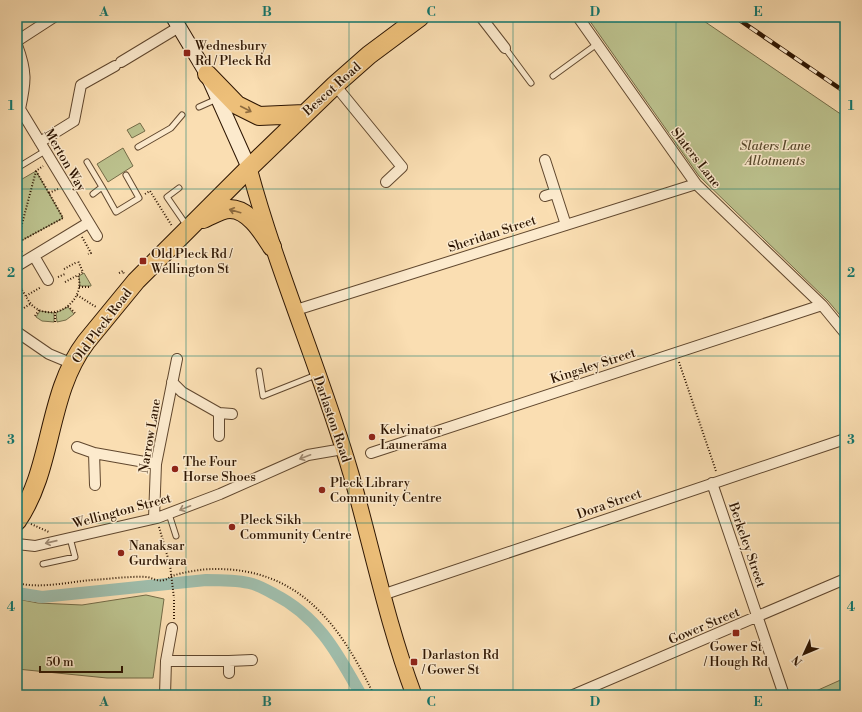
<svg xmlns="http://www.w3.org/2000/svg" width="862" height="712" font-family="'Libre Bodoni',serif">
<rect width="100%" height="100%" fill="#fadeb2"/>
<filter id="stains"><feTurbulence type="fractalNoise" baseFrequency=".005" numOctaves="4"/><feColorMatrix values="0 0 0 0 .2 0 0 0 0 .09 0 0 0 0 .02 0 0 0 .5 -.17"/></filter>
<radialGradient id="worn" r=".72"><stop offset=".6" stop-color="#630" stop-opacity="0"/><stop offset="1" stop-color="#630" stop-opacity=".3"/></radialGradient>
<!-- green -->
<path fill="#bcc28e" stroke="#746c48" d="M587 17H698L845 117V321L828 301 699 176Z
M140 123 145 131 132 138 127 130Z
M123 148 133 166 108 182 97 164Z
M36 171 63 218 17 243V182Z
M84 273 91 285V286H80L79 276Z
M68 307 74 314 66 320 57 322 56 313Z
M40 311 54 313V322L42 321 36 317Z
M146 595 164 599 153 678H107L17 669V599L38 603 82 605Z
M845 678V695H807Z"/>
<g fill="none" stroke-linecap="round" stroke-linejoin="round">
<!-- canal -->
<path stroke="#9fbcaa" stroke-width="12" d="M17 593 42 597 206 580C221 580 235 580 249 583 258 585 267 590 274 594 319 617 338 654 361 695"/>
<!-- lane casing -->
<g stroke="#60472e" stroke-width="7">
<path id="lane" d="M505 48 531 83
M553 76 597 44
M199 107 217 99
M138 147 171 128 182 115
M87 162 102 187
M17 168 45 151
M179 188 167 197 187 226
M93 194 102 187 116 212 139 198 126 175
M259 371 263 396 316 375
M169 514 176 536
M43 564 75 557 70 538"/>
</g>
<!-- street casing -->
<g stroke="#60472e" stroke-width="12">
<path id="street" d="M481 17 505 48
M578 17 696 184 822 305 845 333
M17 41 54 17
M17 45C27 72 26 81 20 109
M121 62 179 27
M335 85 402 167 386 182
M20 109 97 236
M40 142 74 121 81 85 115 66
M545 160 566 225
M545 196 555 193
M34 256 48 280
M17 266 88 223
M296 310 696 184
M17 332 49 354 73 364
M172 382 182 392 219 413 232 414
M219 413V436
M77 447 94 453 156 464
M94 453 95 485
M371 453 822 305
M712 483 784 695
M154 518 156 464 177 359
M17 544 35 546 157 518 220 494 308 455 343 449
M382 595 845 439
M166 661H229V673
M229 661 252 660
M165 695 166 661 172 628
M573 695 845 579"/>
</g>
<!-- secondary casing -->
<g stroke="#2d1502" stroke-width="16">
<path id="secondary" d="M173 17 207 74 249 168"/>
</g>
<!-- primary casing -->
<g stroke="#2d1502" stroke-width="17">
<path id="primary" d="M249 168C277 272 321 371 351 474 372 548 387 623 414 695"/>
</g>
<!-- highway casing -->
<g stroke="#2d1502" stroke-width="20">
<path id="highway" d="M207 74 237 105 259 116 304 114
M203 219C211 216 221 209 230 209 249 209 263 233 272 247
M17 521C54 467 46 395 86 342L136 281 249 168 335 85 369 55 420 17"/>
</g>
<!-- path -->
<path stroke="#2d1502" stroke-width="2" stroke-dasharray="1 2" stroke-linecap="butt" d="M36 171 49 193
M145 194 150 191 172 226
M82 237 91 253 88 254
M17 243 63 218 49 193 58 189
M22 252 17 243 36 171 43 166
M64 269 77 262
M119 273 123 271 124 274
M58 277 65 274
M17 280 22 290 17 292
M65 282 78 275
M79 287H91
M22 290C26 296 29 303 34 307 56 323 86 300 78 275L83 272 78 261
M77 295 96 307
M26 296 41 287
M68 306 75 313
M24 308 30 304
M55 312V323
M35 316 39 310
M679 362 716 471
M31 524 49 532
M159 527 170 565
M17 583C41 589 68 582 92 580 110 579 129 576 147 577 153 578 157 582 164 580 167 580 169 577 172 576 184 572 202 569 214 569 300 568 340 625 374 695
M174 619V598"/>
<!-- lane -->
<use href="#lane" stroke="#fceacd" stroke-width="5"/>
<!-- street -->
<use href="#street" stroke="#fceacd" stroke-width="10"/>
<!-- secondary -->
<use href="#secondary" stroke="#fceacd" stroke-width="14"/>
<!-- primary -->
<use href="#primary" stroke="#edbf79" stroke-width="15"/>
<!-- highway -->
<use href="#highway" stroke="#edbf79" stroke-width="18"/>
<!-- rail casing -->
<g stroke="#2d1502" stroke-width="4.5">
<path id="rail" d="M735 17 845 92"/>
</g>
<!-- rail -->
<use href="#rail" stroke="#fceacd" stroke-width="3" stroke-dasharray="9" stroke-linecap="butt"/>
<!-- path-bridge -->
<path stroke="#2d1502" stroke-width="2" stroke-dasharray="1 2" stroke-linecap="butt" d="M170 565 174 598"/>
</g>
<!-- one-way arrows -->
<defs><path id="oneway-shaft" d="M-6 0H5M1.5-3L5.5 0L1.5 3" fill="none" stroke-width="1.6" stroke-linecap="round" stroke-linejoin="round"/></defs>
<g stroke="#8d6a3e">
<use href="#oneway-shaft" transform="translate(246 109) rotate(27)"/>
<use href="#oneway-shaft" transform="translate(235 211) rotate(-164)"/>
</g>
<g stroke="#9f8a72">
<use href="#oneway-shaft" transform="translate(305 457) rotate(159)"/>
<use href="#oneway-shaft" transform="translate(185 508) rotate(158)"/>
<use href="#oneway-shaft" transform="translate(51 542) rotate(167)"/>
</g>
<!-- grid -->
<path fill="none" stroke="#0f766e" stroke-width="1" stroke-opacity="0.55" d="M186 17V695M349 17V695M513 17V695M676 17V695M17 189H845M17 356H845M17 523H845"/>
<!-- markers -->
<g fill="#8f2418" stroke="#fceacd" stroke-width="1.5">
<rect x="183" y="49" width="8" height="8" rx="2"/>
<rect x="139" y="257" width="8" height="8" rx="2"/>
<circle cx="372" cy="437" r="4"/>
<circle cx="175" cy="469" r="4"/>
<circle cx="322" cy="490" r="4"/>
<circle cx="232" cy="527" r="4"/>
<circle cx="121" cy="553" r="4"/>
<rect x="732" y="629" width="8" height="8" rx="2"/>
<rect x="410" y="658" width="8" height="8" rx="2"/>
</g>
<g text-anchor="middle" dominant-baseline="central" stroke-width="3" stroke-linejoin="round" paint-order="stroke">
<!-- poi labels -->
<g font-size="13" fill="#2d1502" stroke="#fceacd" text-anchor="start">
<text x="195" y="46">Wednesbury<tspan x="195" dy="15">Rd / Pleck Rd</tspan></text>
<text x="151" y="254">Old Pleck Rd /<tspan x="151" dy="15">Wellington St</tspan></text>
<text x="380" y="430">Kelvinator<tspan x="380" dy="15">Launerama</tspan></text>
<text x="183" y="462">The Four<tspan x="183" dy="15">Horse Shoes</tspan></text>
<text x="330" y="483">Pleck Library<tspan x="330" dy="15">Community Centre</tspan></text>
<text x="240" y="520">Pleck Sikh<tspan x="240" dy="15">Community Centre</tspan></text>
<text x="129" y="546">Nanaksar<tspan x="129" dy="15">Gurdwara</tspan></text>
<text x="736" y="647" text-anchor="middle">Gower St<tspan x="736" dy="15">/ Hough Rd</tspan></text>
<text x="422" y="655">Darlaston Rd<tspan x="422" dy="15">/ Gower St</tspan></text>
</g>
<!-- street labels -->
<g font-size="13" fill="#2d1502" stroke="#fceacd">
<text transform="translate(332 89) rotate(-42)">Bescot Road</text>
<text transform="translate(696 158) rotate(52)">Slaters Lane</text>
<text transform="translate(65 160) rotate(60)">Merton Way</text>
<text transform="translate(492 234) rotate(-18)">Sheridan Street</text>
<text transform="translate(102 326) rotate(-53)">Old Pleck Road</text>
<text transform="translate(593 366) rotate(-18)">Kingsley Street</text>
<text transform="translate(332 419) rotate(71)">Darlaston Road</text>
<text transform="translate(150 436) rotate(-80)">Narrow Lane</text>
<text transform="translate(609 504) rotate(-19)">Dora Street</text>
<text transform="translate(122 511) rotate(-15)">Wellington Street</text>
<text transform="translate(747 545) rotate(71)">Berkeley Street</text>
<text transform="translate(704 626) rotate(-23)">Gower Street</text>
</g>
<!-- park labels -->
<g font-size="13" font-style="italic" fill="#58492c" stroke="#fceacd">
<text x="775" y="146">Slaters Lane<tspan x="775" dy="15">Allotments</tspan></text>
</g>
</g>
<!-- margin -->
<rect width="862" height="712" fill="none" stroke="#fadeb2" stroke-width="44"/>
<!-- north arrow -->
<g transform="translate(804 654) rotate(226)" stroke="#fceacd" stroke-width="3" paint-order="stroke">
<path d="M0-3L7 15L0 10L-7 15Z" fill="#2d1502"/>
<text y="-6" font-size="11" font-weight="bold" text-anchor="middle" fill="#2d1502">N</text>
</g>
<!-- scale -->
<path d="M40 666v6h82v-6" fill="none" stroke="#2d1502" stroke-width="2"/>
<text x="46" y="666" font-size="12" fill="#2d1502" stroke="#fceacd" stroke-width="3" paint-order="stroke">50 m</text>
<rect x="22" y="22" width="818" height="668" fill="none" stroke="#0f766e" stroke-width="1.5"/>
<g font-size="13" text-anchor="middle" font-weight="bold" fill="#0f766e">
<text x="104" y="16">A</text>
<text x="267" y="16">B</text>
<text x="431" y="16">C</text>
<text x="595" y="16">D</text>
<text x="758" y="16">E</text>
<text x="11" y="110">1</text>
<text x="851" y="110">1</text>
<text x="11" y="277">2</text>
<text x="851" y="277">2</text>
<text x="11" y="444">3</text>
<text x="851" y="444">3</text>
<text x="11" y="611">4</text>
<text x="851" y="611">4</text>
<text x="104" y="706">A</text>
<text x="267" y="706">B</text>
<text x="431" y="706">C</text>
<text x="595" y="706">D</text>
<text x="758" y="706">E</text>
</g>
<rect width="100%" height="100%" filter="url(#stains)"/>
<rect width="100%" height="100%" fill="url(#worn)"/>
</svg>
